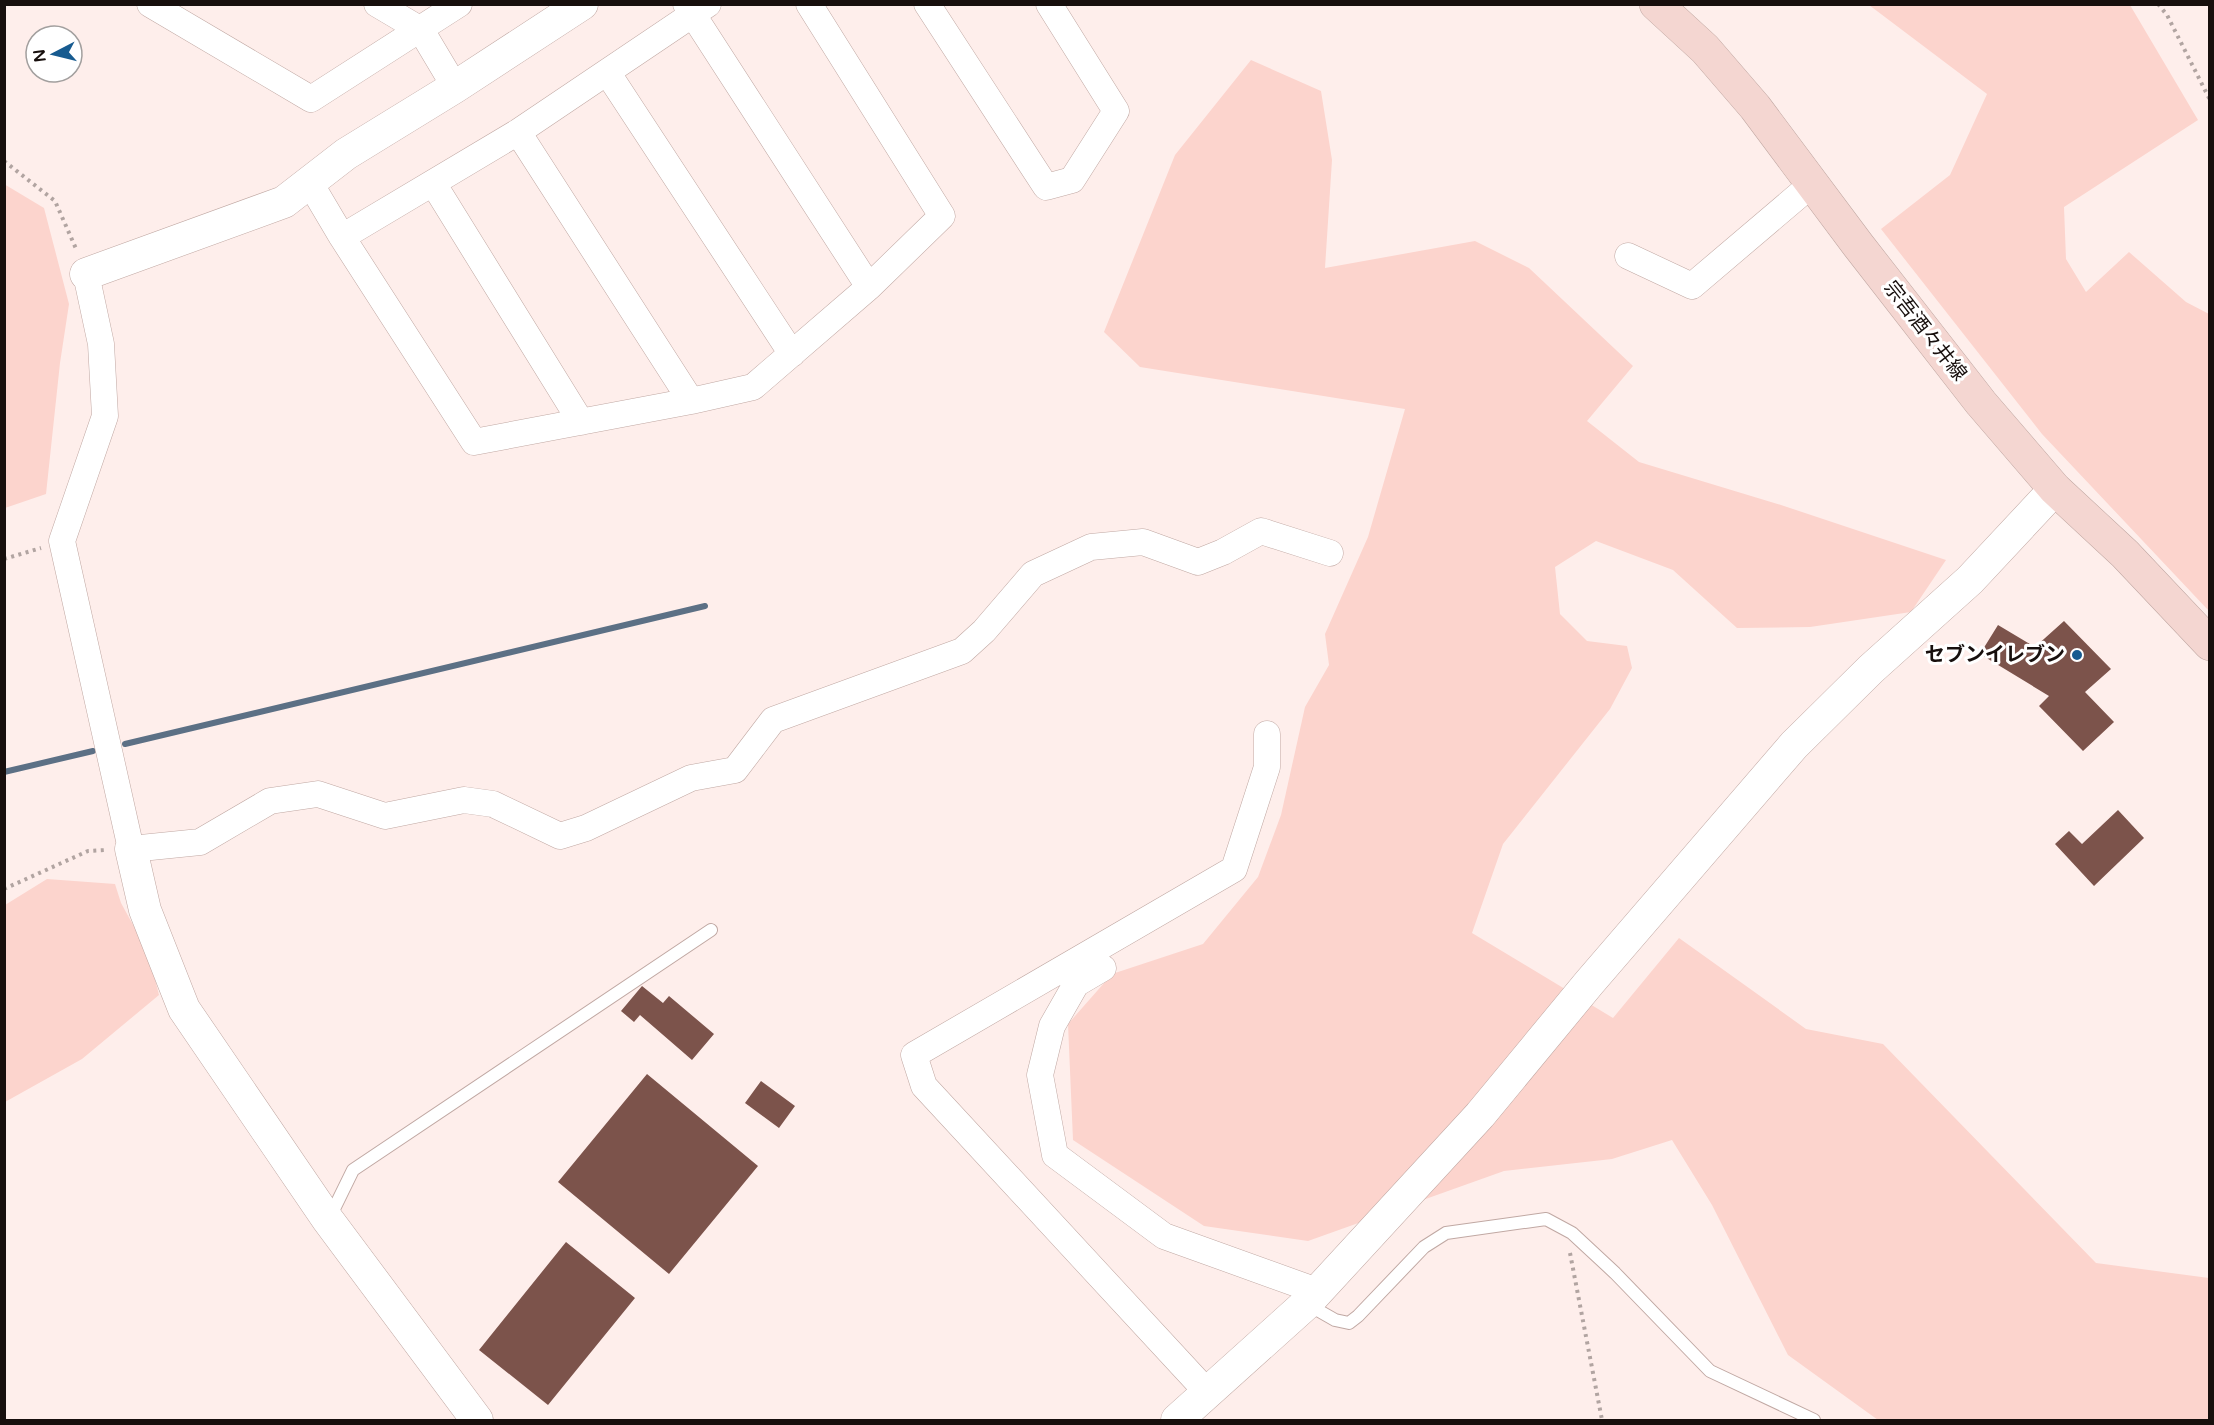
<svg xmlns="http://www.w3.org/2000/svg" width="2214" height="1425" font-family="'Varela Round','Noto Sans JP',sans-serif">
<rect width="100%" height="100%" fill="#feeeeb"/>
<!-- green -->
<path fill="#fcd4cd" d="M1869 5H2130L2198 120 2064 207 2066 259 2086 292 2129 252 2186 302 2209 314V611L2042 434 1881 229 1950 175 1987 94Z
M1251 60 1321 91 1332 160 1325 268 1475 241 1529 268 1633 366 1587 421 1639 462 1781 505 1946 560 1911 612 1810 627 1737 628 1673 570 1596 541 1555 567 1560 614 1587 641 1627 646 1632 668 1610 709 1503 844 1472 933 1613 1018 1679 938 1806 1029 1883 1044 2096 1263 2209 1278V1420H1878L1788 1355 1712 1205 1672 1140 1612 1159 1504 1171 1308 1241 1204 1226 1073 1140 1068 1024 1112 974 1203 944 1258 877 1281 815 1305 707 1329 665 1325 634 1368 537 1405 409 1140 367 1104 332 1175 155Z
M4 184 44 208 69 304 60 363 46 494 5 508Z
M47 879 115 884 121 903 148 952 159 995 82 1059 5 1102V905Z"/>
<g fill="none" stroke-linecap="round" stroke-linejoin="round">
<!-- stream -->
<path stroke="#5c7085" stroke-width="6" d="M125 744 705 606
M4 772 93 751"/>
</g>
<!-- building -->
<path fill="#7c534b" d="M2064 621 2111 669 2085 692 2114 722 2083 751 2039 706 2049 696 1980 654 1998 625 2035 647Z
M2118 810 2144 838 2094 886 2055 844 2069 831 2082 844Z
M642 986 663 1003 669 996 714 1034 692 1060 640 1015 634 1022 621 1011Z
M647 1074 758 1166 669 1274 558 1182Z
M761 1081 795 1106 779 1128 745 1103Z
M566 1242 635 1298 548 1405 479 1350Z"/>
<g fill="none" stroke-linecap="round" stroke-linejoin="round">
<!-- service casing -->
<g stroke="#c0a8a3" stroke-width="14">
<path id="service" d="M329 1219 353 1170 711 930
M1307 1304 1335 1320 1349 1323 1358 1316 1424 1247 1446 1233 1546 1219 1572 1233 1615 1273 1710 1371 1814 1420"/>
</g>
<!-- minor casing -->
<g stroke="#c0a8a3" stroke-width="27">
<path id="minor" d="M150 4 311 99 459 4
M377 4 421 30 455 87
M686 4 869 287
M927 4 1046 187 1072 180 1116 111 1049 4
M607 72 792 354
M518 132 691 401
M310 183 342 237 474 442 691 401 753 387 869 287 942 216 809 4
M433 183 581 422
M342 237 518 132 708 4
M1628 256 1692 286 1812 184
M86 274 101 344 105 416 62 541 131 849 200 842 270 801 318 794 385 816 464 800 493 804 560 836 586 828 691 778 735 770 773 720 962 651 984 631 1033 574 1091 547 1143 542 1198 562 1223 552 1261 531 1330 553
M1103 968 1076 984 1052 1026 1040 1075 1055 1155 1164 1236 1317 1291
M1208 1393 924 1086 914 1055 1234 869 1267 767V734"/>
</g>
<!-- tertiary casing -->
<g stroke="#c0a8a3" stroke-width="33">
<path id="tertiary" d="M86 274 284 202 346 154 455 87 582 4
M131 849 145 910 184 1009 328 1220 477 1420
M1177 1420 1306 1304 1480 1115 1589 983 1794 745 1871 669 1970 580 2055 489"/>
</g>
<!-- secondary casing -->
<g stroke="#c0a8a3" stroke-width="34">
<path id="secondary" d="M1656 4 1705 49 1755 107 1858 245 1981 403 2055 489 2125 554 2210 644"/>
</g>
<!-- path -->
<path stroke="#b1a4a1" stroke-width="4" stroke-dasharray="3 4.5" stroke-linecap="butt" d="M2158 4 2167 15 2210 100
M4 161 55 201 77 251
M4 559 41 548
M4 889 88 851 106 850
M1570 1253 1602 1420"/>
<!-- service -->
<use href="#service" stroke="#fff" stroke-width="12"/>
<!-- minor -->
<use href="#minor" stroke="#fff" stroke-width="26"/>
<!-- tertiary -->
<use href="#tertiary" stroke="#fff" stroke-width="32"/>
<!-- secondary -->
<use href="#secondary" stroke="#f4d6d1" stroke-width="33"/>
</g>
<!-- markers -->
<circle fill="#175b90" stroke="#fff" stroke-width="2" cx="2077" cy="655" r="6"/>
<g text-anchor="middle" dominant-baseline="central" stroke-width="6" stroke-linejoin="round" paint-order="stroke">
<!-- street labels -->
<g font-size="20" fill="#170f0d" stroke="#fff">
<text transform="translate(1925 331) rotate(52)">宗吾酒々井線</text>
</g>
<!-- poi labels -->
<g font-size="20" font-weight="bold" fill="#170f0d" stroke="#fff" text-anchor="end">
<text x="2065" y="655">セブンイレブン</text>
</g>
</g>
<!-- border -->
<rect width="2214" height="1425" fill="none" stroke="#170f0d" stroke-width="12"/>
<!-- north arrow -->
<g transform="translate(54 54) rotate(263)"><circle r="28" fill="#ffffff" stroke="#a29f9e" stroke-width="1.5"/>
<path d="M0-4.5L10 22L0 15L-10 22Z" fill="#175b90"/>
<text y="-9" font-size="16" font-weight="bold" text-anchor="middle" fill="#170f0d">N</text>
</g>
</svg>
